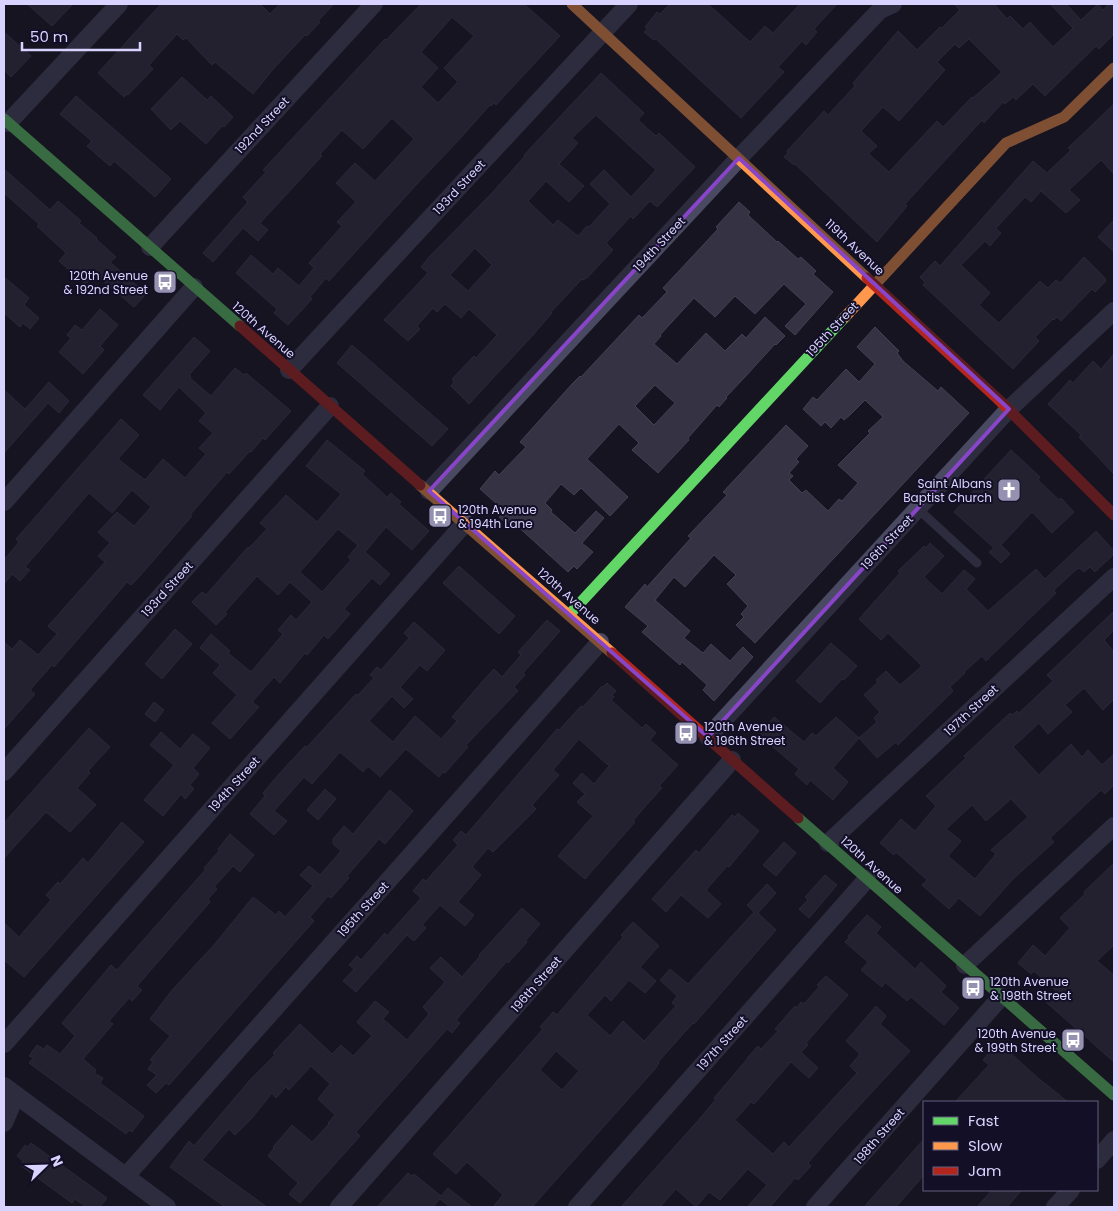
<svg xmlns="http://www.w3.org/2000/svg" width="1118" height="1211" font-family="Poppins,sans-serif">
<rect width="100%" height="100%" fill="#161421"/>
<!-- building -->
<path fill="#343243" stroke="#433f54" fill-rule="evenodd" d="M27 4H73L52 26Z
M161 4H260L270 14 280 4H334L318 21 320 22 307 36 305 35 275 67 253 94 215 62 212 65 186 38 183 40 177 34 149 65 153 69 128 95 127 94 124 97 98 73Z
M421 4H524L560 36 496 105 494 103 491 106 490 105 456 143 416 185 329 281 326 278 310 297 312 299 288 325 274 313 277 309 236 273 251 255 273 274 278 268 299 286 314 268 309 263 342 226 337 222 356 202 336 183 355 163 375 181 414 139 392 118 363 149 342 130 320 154 322 156 260 223 268 230 258 241 243 228 213 262 203 253 248 202 243 197 266 172 263 170 385 39 386 40ZM452 17 474 36 444 68 458 82 438 103 421 87 438 68 421 52Z
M670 4H708L750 42 765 26 773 33 800 4H837L814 29 817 32 806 45 802 41 778 67 784 72 741 118 656 39 654 40 644 32 648 29 645 27 657 12 660 14Z
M954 4H994L1007 19 1010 16 1023 29 1030 22 1053 47 1073 28 1050 4H1066L1081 20 1098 4 1103 10 1109 4H1114V34L1099 49 1096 46 1045 96 1033 84 1016 100 1013 97 1005 104 1003 102 984 123 982 120 905 204 907 206 877 242 795 164 794 165 784 157 788 153 787 151 824 111 828 115 855 86 853 83 898 31 917 50 940 27 942 28 960 10ZM969 39 1002 72 973 98 972 97 943 127 937 121 889 172 870 155 869 153 877 146 861 131 883 107 899 121 945 70 937 62 955 44 959 48Z
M4 32 31 56 11 77 4 70Z
M601 73 644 113 638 120 656 136 659 133 695 167 657 207 650 201 633 219 631 216 606 243 613 250 588 277 583 280 582 279 551 312 552 313 533 335 469 404 451 386 454 382 452 379 474 356 476 358 497 335 469 309 461 318 445 304 437 312 433 308 417 326 420 329 408 341 384 320 428 273 421 267 430 256 491 194 525 156 524 155ZM596 115 656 170 631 197 604 170 590 184 610 204 589 227 587 226 578 236 558 220 553 225 528 201 546 181 569 202 584 186 559 164 578 143 572 138ZM475 248 492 265 468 291 450 275Z
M182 77 207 100 211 96 233 117 224 127 222 126 206 144 180 121 171 130 151 109Z
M76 96 171 179 155 197 114 161 110 166 96 154 87 146 92 141 60 114Z
M1114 104V174L1101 160 1069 190 1080 200 1066 213 1041 191 1031 202 1025 197 997 227 996 229 1001 233 990 246 985 241 961 265 990 293 979 305 999 323 1040 281 1048 288 1056 280 1060 283 1084 257 1105 278 1106 281 1095 292 1092 289 1061 321 1057 317 1054 320 1053 319 1035 337 1039 341 1013 369 923 285 925 282 920 277 935 261 940 266 1033 161 1047 173 1071 150 1068 148Z
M4 169 50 210 58 201 81 221 79 223 97 238 96 239 116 257 110 262 146 294 134 307 96 275 85 284 59 261 66 253 37 226 39 224 4 193Z
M739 202 750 212 748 215 777 242 778 241 798 259 801 257 816 271 813 274 833 292 795 335 785 326 806 304 784 284 755 314 735 296 715 317 694 298 660 335 661 336 654 344 677 364 706 333 725 351 742 334 746 338 765 317 785 336 776 345 775 344 745 377 726 397 727 398 719 407 717 405 688 438 689 440 658 473 632 450 639 443 619 424 587 459 628 497 610 516 581 488 574 495 561 484 545 503 552 510 551 512 575 533 596 511 604 518 582 543 593 552 577 569 574 566 568 572 514 523 511 527 499 517 505 511 480 489 495 471 499 475 526 447 520 442 572 384 580 376 581 377 639 315 642 318 667 292 663 288 718 229 716 227ZM655 385 675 403 654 425 635 406Z
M1114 220V252L1098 237Z
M4 277 29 298 24 305 39 318 30 329 23 323 20 327 4 313Z
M100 309 118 325 100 346 104 350 83 374 59 352 71 338 67 335 75 325 82 330Z
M875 327 899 351 897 353 903 361 938 391 941 387 969 413 755 643 736 625 744 617 741 614 748 606 727 584 736 575 714 555 685 587 674 577 655 600 690 631 684 638 703 653 711 644 730 661 743 647 753 657 714 701 703 690 707 685 682 662 680 665 642 632 648 626 625 607 645 584 647 587 691 538 688 536 727 495 723 492 786 425 808 446 796 459 799 462 789 473 793 476 789 480 802 493 806 490 828 511 839 499 842 501 858 483 838 465 870 433 868 431 883 417 865 400 850 415 844 420 841 417 831 428 825 422 821 426 803 409 813 397 817 400 846 369 859 382 875 364 857 347Z
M194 337 210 351 189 375 191 376 190 378 211 396 235 368 244 375 246 373 291 411 265 440 263 438 251 452 250 451 229 474 227 472 190 515 192 516 139 577 131 585 127 582 54 667 52 665 30 690 35 694 4 729V642L12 649 20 640 38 655 57 634 48 626 105 562 98 556 110 543 98 532 117 512 134 526 151 507 132 490 112 513 89 493 25 567 30 570 20 581 12 574 4 584V560L19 542 16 539 121 419 139 435 118 459 145 480 163 459 185 478 206 454 199 448 213 433 199 421 206 413 179 387 160 410 143 395Z
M352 345 448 429 432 446 337 363Z
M1114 354V474L1079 437 1081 435 1048 404 1070 380 1073 383 1093 361 1101 369Z
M49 382 69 401 59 413 48 403 4 453V390L25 409Z
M327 440 365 471 362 474 387 497 391 493 401 502 399 504 429 531 412 550 386 527 365 552 390 574 380 585 372 578 344 609 350 614 328 639 324 635 307 655 305 653 280 683 274 677 252 702 259 707 230 739 212 723 237 695 213 673 220 665 200 648 211 634 230 651 228 653 251 672 283 634 278 630 291 615 296 620 312 602 290 582 278 595 257 576 225 612 227 614 216 625 192 602 202 592 206 595 248 547 249 548 267 529 260 523 286 495 317 522 341 494 306 466ZM338 529 358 545 348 557 351 560 322 592 300 572Z
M1011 450 1040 477 1038 480 1059 500 1061 498 1074 512 1052 533 1032 512 1001 545 1010 554 1001 563 989 552 994 548 954 512Z
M1096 531 1114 551V554L1095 572 1090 567 1084 572 1080 568 1077 569 1055 589 1054 591 1056 593 986 661 982 656 964 672 965 673 950 687 953 691 898 745 896 742 877 758 859 738 833 768 848 782 833 800 810 780 807 785 795 774 799 769 759 735 774 717 804 742 812 733 816 736 836 717 859 738 877 722 874 718 880 712 864 695 878 682 876 680 886 671 900 685 922 666 888 633 881 640 859 619 900 573 898 571 924 546 926 548 930 543 944 556 924 577 942 594 964 570 975 579 966 589 988 611 1036 569 1045 579Z
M459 566 515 616 499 634 443 583Z
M1114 611V630L1104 640 1114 652V699L1103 710 1084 688 1065 705 1072 712 1048 734 1039 723 1013 747 1039 775 1071 744 1082 757 1088 750 1102 765 1114 754V785L1105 794 1101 790 1050 838 1054 842 1013 879 980 916 959 898 949 909 922 885 927 880 896 852 894 855 880 843 901 819 915 831 936 806 926 796 966 758 964 756 1010 713 1012 715 1017 711 1019 713 1053 681 1047 675ZM1011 799 1028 817 991 850 996 854 975 879 948 856 961 841 946 829 972 805 986 821Z
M547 620 560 631 523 673 525 675 514 687 518 691 466 745 468 747 445 773 443 772 439 777 406 749 380 777 368 766 363 772 340 752 312 784 304 777 274 811 287 821 274 835 250 814 265 796 263 793 279 774 305 746 307 747 356 694 358 695 374 678 370 675 377 667 381 670 409 638 404 633 414 622 445 650 427 671 420 665 400 687 413 699 404 708 392 696 369 721 393 742 415 716 441 739 457 721 452 717 482 682 494 669 502 677 521 655 518 652Z
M175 629 192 644 162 679 145 664Z
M831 643 857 666 844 680 842 679 820 703 796 681Z
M607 683 616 691 612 695 614 697 611 700 642 728 646 724 656 733 650 740 678 765 659 786 662 788 642 810 633 821 635 822 585 879 558 856 593 816 577 802 585 794 573 783 582 773 594 784 609 766 579 739 553 770 559 775 532 805 536 809 493 852 488 848 472 867 481 875 458 902 474 915 465 926 440 905 422 925 426 928 414 941 407 935 356 992 343 981 354 969 349 965 357 956 361 960 385 933 387 936 421 898 413 891 423 879 426 881 458 845 453 840 461 831 466 835 557 729 559 730 581 706 583 707 602 686 603 687Z
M154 702 164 710 155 722 145 714Z
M89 728 110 747 88 771 90 773 77 788 96 805 70 832 46 812 4 858V823Z
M161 732 180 749 193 734 210 748 193 768 199 774 190 785 194 789 185 799 181 794 163 816 144 800 174 765 150 745Z
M325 789 336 799 318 820 307 810Z
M390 790 413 811 385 844 379 839 347 876 349 878 331 898 328 896 310 917 314 921 306 930 169 1085 166 1083 156 1093 147 1085 157 1075 148 1069 153 1062 150 1060 170 1036 150 1019 173 989 214 945 253 897 276 915 279 911 285 917 313 886 300 875 309 866 320 875 341 851 333 844V839L344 826 353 834Z
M738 813 759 831 729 867 727 866 706 890 721 904 708 918 681 895 666 912 652 899 696 850 699 853 732 815 735 817Z
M122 822 144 842 24 977 4 960V923L19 937 51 900 46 895 58 882 60 884 83 858 88 863Z
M230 834 254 855 240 872 233 866 214 887 217 889 208 899 210 902 137 986 142 990 132 1001 129 998 109 1021 113 1024 83 1059 96 1070 94 1073 103 1078 100 1083 144 1116 132 1132 129 1130 126 1134 29 1063 33 1058 29 1056 37 1045 44 1049 47 1045 60 1054 75 1036 62 1023 111 965 117 970 206 869 204 868 219 851 218 849Z
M784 842 796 853 776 876 763 865Z
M1114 863V945L1097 961 1114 975V1062L1046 1002 1056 991 1034 971 1031 974 1018 963 1033 945 1045 956 1070 928 1060 918 1085 894 1084 892Z
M825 875 837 885 809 918 799 909 808 900 805 897Z
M767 884 776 893 758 913 776 930 694 1024 693 1023 658 1062 659 1063 655 1069 532 1207H493L503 1195 467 1162 456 1174 433 1154 543 1029 540 1027 553 1012 557 1015 587 980 623 937 621 935 633 922 659 946 640 967 656 981 645 993 629 980 611 1001 605 995 587 1015 610 1036 623 1021 644 1041 676 1006 672 1003 677 996 660 980 670 969 688 984 754 912 747 905ZM556 1051 579 1071 562 1090 540 1070Z
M522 908 540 924 526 940 527 942 508 963 507 961 456 1020 460 1023 452 1033 447 1029 356 1132 360 1136 300 1203 289 1194 298 1183 268 1156 274 1148 273 1147 292 1125 312 1142 329 1124 328 1123 335 1115 318 1099 330 1084 311 1066 289 1090 286 1087 276 1098 272 1093 252 1118 235 1135 229 1129 202 1160 267 1207H225L170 1167 189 1141 194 1146 250 1080 275 1055 273 1053 300 1024 332 1054 341 1045 353 1056 372 1036 357 1022 375 1001 389 1012 383 1019 407 1040 429 1014 423 1007 445 982 430 968 441 957 462 977 480 956 479 955Z
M867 915 881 927 876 933 915 969 921 962 946 986 941 992 959 1008 944 1025 911 997 907 1001 885 982 882 987 861 970 868 962 845 942 849 938 848 936Z
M826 976 848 995 806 1043 808 1045 801 1052 818 1068 809 1078 791 1062 754 1104 751 1102 735 1120 759 1142 773 1154 784 1142 789 1147 857 1073 850 1066 860 1054 846 1041 876 1006 886 1016 880 1024 910 1051 825 1143 808 1163 811 1166 798 1180 795 1178 770 1207H747L767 1185 748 1169 720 1200 709 1192 696 1207 676 1189 660 1207H621L702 1116 716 1099 714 1098 748 1058H747L758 1046 761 1049 778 1031 775 1029 795 1006 797 1008 801 1002 804 1004 819 987 817 985Z
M998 1042 1038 1078 1068 1102H955L989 1065 983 1060Z
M924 1139V1175L896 1207H864Z
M31 1143 107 1198 100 1207H86L75 1199 72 1203 20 1165 23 1161 17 1156 25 1145 28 1147Z
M408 1173 412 1176 414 1174 441 1196 448 1188 472 1207H450L440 1199 433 1207H377Z
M992 1190H1022L1007 1207H977Z"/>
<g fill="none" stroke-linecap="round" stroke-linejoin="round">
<!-- lane -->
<path stroke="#4a4962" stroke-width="9" d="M918 509 977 563"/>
<!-- street -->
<path stroke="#4a4962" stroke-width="18" d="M8 123 119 4
M150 247 374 4
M289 370 629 4
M429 491 739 158 880 10 893 4
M4 502 194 287
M708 737 1009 409 1114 311
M4 772 330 406
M828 843 1114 577
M965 965 1114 826
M4 1044 465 523
M4 1086 167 1207
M4 1123 16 1095
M1097 1160 1114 1140
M126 1176 600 642
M339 1207 732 760
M577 1207 867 879
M815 1207 1001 997
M1055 1207 1071 1190"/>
<!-- fast -->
<path stroke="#63d668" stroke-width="11" d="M4 119 240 326
M569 615 845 317
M798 818 1114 1095"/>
<!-- slow -->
<path stroke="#ff974d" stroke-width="11" d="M572 4 867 278
M845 317 1006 143 1064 117 1114 68
M420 485 612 653"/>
<!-- jam -->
<path stroke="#b3261e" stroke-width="11" d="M867 278 999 400 1114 515
M240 326 420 485
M612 653 798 818"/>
</g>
<!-- marked area -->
<path d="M0 0H1118V1211H0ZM739 158 1009 409 708 737 429 491Z" fill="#161421" fill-opacity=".55" fill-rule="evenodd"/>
<path fill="none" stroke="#8945c9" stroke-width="4" stroke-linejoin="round" d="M739 158 1009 409 708 737 429 491Z"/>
<!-- icons -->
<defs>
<g id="bus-square" transform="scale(1.25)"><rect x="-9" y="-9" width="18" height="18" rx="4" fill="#9591b1" stroke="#130f26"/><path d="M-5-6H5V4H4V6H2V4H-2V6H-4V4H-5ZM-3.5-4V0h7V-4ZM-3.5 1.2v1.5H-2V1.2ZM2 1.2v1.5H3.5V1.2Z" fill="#fff"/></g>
<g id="church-square" transform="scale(1.25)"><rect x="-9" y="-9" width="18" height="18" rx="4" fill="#9591b1" stroke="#130f26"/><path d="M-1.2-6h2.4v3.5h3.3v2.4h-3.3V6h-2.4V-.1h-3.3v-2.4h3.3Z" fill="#fff"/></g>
</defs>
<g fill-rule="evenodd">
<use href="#bus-square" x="165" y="282"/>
<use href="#church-square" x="1009" y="490"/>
<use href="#bus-square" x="440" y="516"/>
<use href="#bus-square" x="686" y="733"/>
<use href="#bus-square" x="973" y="988"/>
<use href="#bus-square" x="1073" y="1040"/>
</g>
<g text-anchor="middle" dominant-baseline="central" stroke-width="4" stroke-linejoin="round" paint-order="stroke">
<!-- street labels -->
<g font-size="12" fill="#d9d4ff" stroke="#130f26">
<text transform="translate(262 125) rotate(-47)">192nd Street</text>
<text transform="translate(459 187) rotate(-47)">193rd Street</text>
<text transform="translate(659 244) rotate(-47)">194th Street</text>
<text transform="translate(855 247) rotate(43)">119th Avenue</text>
<text transform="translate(832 329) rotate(-47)">195th Street</text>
<text transform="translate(264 330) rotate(41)">120th Avenue</text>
<text transform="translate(887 542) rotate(-47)">196th Street</text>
<text transform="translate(167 589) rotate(-48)">193rd Street</text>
<text transform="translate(569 596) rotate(41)">120th Avenue</text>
<text transform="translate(971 710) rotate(-43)">197th Street</text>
<text transform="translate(234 784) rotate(-48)">194th Street</text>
<text transform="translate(872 865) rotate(42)">120th Avenue</text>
<text transform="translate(363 909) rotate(-48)">195th Street</text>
<text transform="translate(536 984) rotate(-49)">196th Street</text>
<text transform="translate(722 1043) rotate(-48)">197th Street</text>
<text transform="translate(879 1136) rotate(-49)">198th Street</text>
</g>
<!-- poi labels -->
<g font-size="12" fill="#d9d4ff" stroke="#130f26" text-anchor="end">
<text x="148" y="275">120th Avenue<tspan x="148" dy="14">&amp; 192nd Street</tspan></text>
<text x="992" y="483">Saint Albans<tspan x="992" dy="14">Baptist Church</tspan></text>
<text x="458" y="509" text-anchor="start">120th Avenue<tspan x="458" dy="14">&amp; 194th Lane</tspan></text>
<text x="704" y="726" text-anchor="start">120th Avenue<tspan x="704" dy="14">&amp; 196th Street</tspan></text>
<text x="990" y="981" text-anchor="start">120th Avenue<tspan x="990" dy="14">&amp; 198th Street</tspan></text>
<text x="1056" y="1033">120th Avenue<tspan x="1056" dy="14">&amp; 199th Street</tspan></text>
</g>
</g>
<!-- border -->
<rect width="1118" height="1211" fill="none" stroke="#d9d4ff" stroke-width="10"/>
<!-- legend -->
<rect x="923" y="1101" width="175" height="90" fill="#130f26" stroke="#625e7d"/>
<rect x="933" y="1117" width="25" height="8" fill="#63d668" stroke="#625e7d"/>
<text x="968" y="1126" font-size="15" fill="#d9d4ff">Fast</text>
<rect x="933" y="1142" width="25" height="8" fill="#ff974d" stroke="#625e7d"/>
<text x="968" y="1151" font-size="15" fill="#d9d4ff">Slow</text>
<rect x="933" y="1167" width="25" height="8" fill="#b3261e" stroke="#625e7d"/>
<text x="968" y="1176" font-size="15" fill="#d9d4ff">Jam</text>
<!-- north arrow -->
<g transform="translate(45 1166) rotate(67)" stroke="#130f26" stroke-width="4" paint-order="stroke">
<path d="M0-4L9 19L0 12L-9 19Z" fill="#d9d4ff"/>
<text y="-8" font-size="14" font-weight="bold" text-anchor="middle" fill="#d9d4ff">N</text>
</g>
<!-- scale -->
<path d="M22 42v8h118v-8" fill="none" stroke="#d9d4ff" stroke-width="2.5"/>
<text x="30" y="42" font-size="15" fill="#d9d4ff" stroke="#130f26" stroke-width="4" paint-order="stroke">50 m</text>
</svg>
